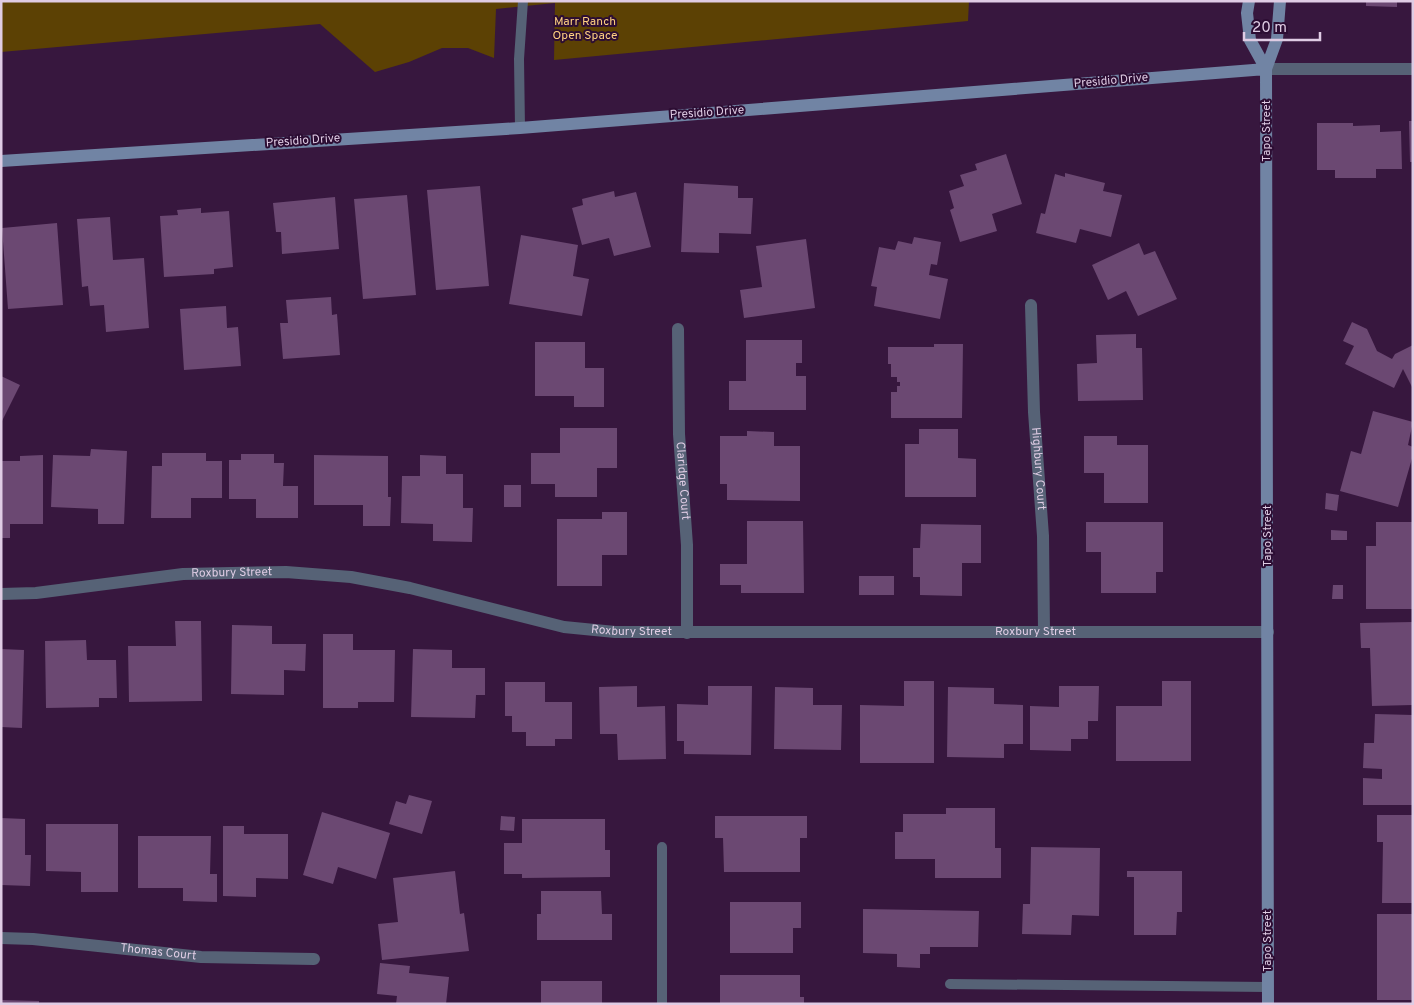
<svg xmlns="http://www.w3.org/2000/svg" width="1414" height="1005" font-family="Overpass,sans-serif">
<rect width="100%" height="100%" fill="#37173e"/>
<!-- green -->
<path fill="#5c4104" d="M1 1H969L968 21 554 60 555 3 496 9 494 58 468 48H442L409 62 375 72 320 24 1 52Z"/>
<!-- building -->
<path fill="#6b4872" d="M1366 1H1397V7L1366 6Z
M1409 121H1413V162H1410Z
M1317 123H1353V126L1380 125V132L1401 131 1402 169H1376V178H1335V170H1317Z
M1006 154 1022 204 992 214 997 231 960 242 950 210 954 208 949 191 964 186 960 175 977 170 975 164Z
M1065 173 1105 183 1103 191 1122 195 1111 237 1080 229 1076 243 1036 233 1041 213 1045 214 1055 174 1065 177Z
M684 183 738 186V198H753L751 234 719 233V253L681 252Z
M480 186 489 286 436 290 427 190Z
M614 191 615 197 636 192 651 247 614 256 609 238 582 245 572 208 583 205 582 199Z
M407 195 416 295 363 299 354 199Z
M335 197 339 249 282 254 281 232H276L273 203Z
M201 208V213L229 211 233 267 214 269V274L164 277 160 216 178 215 177 210Z
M110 217 113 260 144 258 149 328 106 332 104 305 90 306 88 286 82 287 77 219Z
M57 223 63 305 8 309 2 228Z
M521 235 578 245 573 276 589 279 582 316 509 304Z
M914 237 941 242 937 265 931 264 929 275 948 279 940 319 874 306 877 287 871 286 879 247 895 250 898 241 912 244Z
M806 239 815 308 744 318 740 290 762 287 756 246Z
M1139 243 1144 255 1155 251 1177 299 1138 316 1126 291 1108 300 1092 265Z
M331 297 332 315 337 314 340 355 283 359 280 323H288L286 300Z
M226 306 227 328 238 327 241 366 184 370 180 309Z
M1352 322 1367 329 1377 351 1392 359 1395 354 1413 345V389L1403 369 1394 388 1345 364 1354 346 1343 341Z
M1136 334V348H1142L1143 400 1078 401 1077 364 1097 363 1096 335Z
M746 340H802V363H796V376H806V410H729V381H746Z
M535 342H585V368H604V407H574V396H535Z
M934 344H963L962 418H891V392H897V386H900V382H897V377H891V364H888V347H934Z
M1 376 20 385 1 423Z
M1373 411 1413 422 1408 445 1413 447V455L1398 507 1340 491 1351 451 1361 454Z
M560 428H617V468H597V497H555V484H531V453H560Z
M919 429H958V458L976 459V497H905V444H919Z
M747 431 774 432V446H800V501L727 500V484H720V436H747Z
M1084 436H1117V445H1148V503H1104V473H1084Z
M91 449 127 451 124 524H98V509L51 507 53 455 90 456Z
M162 453H206V461H222V498H191V518H151L152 466H162Z
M241 454H274V463H284L283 486H298V518H256V499H229V460H241Z
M43 455V524H10V538H1V461H20V456Z
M314 455 388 456V497H391L390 526H363V505H314Z
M420 455 446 456V474H463V508H473L472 542 433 541V524L401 523 402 476H420Z
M504 485H521V507H504Z
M1326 493 1339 495 1337 511 1325 509Z
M602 512H627V555H602V586H557V519H602Z
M747 521H803L804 593H741V585H720V564H747Z
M1086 522H1163V572H1156V593H1101V552H1086Z
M1376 522H1413V609H1366V546H1376Z
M921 524 981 525V563H962V596L920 595V577H913V548H920Z
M1331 530 1347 531V540H1331Z
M859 576H894V595H859Z
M1333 585H1343V599H1332Z
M175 621H201L202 701 129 702 128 646H176Z
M1413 622V705L1372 706 1370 648H1361L1360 623Z
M232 625 272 626V644H306L305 671 284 670V695L231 694Z
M323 634H353V650H395L394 702H358V708H323Z
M86 640 87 660H116L117 698H99V707L46 708 45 641Z
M1 649 24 650 22 728 1 727Z
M413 649 452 650V668H485V695H476L475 718 411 717Z
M904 681H934V763H860V705L904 706Z
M1162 681H1191V761H1116V706H1162Z
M505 682H545V702H572V739H555V746H526V732H512V716H505Z
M637 686V707L665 706 666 759 618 760 617 734H600L599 687Z
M708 686H752L751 755 684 754V741H677V704L708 705Z
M1059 686H1099L1098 721H1088V739H1071V751L1030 750V706L1059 707Z
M775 687 813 688V705H842L841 750 774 749Z
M948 687 994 688V704L1023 705V744H1004V758L947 757Z
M1375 714 1413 715V805H1363V778L1382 779V769L1363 768 1364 743H1374Z
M409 795 432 801 422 834 389 824 396 801 406 804Z
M946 808H995V848H1001V878H935V859H895V832H903V814H946Z
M322 812 390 833 376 879 338 867 333 884 303 875Z
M1377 815H1413V903H1382L1383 842H1377Z
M501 816 515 817 514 831 500 830Z
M715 816H807V838H800V872H724L723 838H715Z
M1 818 25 819V855H31L30 886 1 885Z
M522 819H605V850H610V877L522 878V874H504V843H522Z
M46 824H118V892H81V872L46 871Z
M223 826H244V834H288V879L256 878V897L223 896Z
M138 836H211L210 874H217V902L183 901V888H138Z
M1031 847 1100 848 1099 916 1072 915 1071 935 1022 934 1023 904H1030Z
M455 871 460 914 464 913 469 951 382 960 378 924 398 922 393 878Z
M1127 871H1182V912H1177L1176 935H1134V877H1127Z
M541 891H601L602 914H612V940H537V914H541Z
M730 902H801V928H793V953H730Z
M863 909 979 911 978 947H930V954H920V968L897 967V954L863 953Z
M1377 914H1413V1000H1377Z
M380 963 410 966 409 973 449 977 446 1004H396L397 996 377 994Z
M720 975H800V997H804V1004H720Z
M541 981H602V1004H541Z
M1 1000 39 1001V1004H1Z"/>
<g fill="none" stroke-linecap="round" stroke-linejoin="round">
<!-- lane -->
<path stroke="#566276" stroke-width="10" d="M520 128 519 59 523 1
M662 847V1004
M950 984 1268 987"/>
<!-- street -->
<g stroke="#566276" stroke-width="12">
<path d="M1266 69H1413"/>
<path id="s1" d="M1031 305 1034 412 1043 536 1044 632"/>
<path id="s2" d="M678 329 679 434 687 545V633"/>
<path id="s3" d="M1 594 36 593 183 574 286 572 351 577 410 588 564 627 615 632H1268"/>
<path id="s4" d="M1 938 33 939 201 957 314 959"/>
</g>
<!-- secondary -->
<path stroke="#7184a4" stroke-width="12" d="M1249 1 1247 13 1250 40 1266 69
M1 161 520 128 1266 69
M1268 1004 1266 69 1277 39 1280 1"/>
</g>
<g text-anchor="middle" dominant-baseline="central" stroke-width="4" stroke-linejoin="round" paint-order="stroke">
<!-- park labels -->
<g font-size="12" fill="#fed081" stroke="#2c0d33">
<text x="585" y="22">Marr Ranch<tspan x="585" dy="14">Open Space</tspan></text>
</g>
<!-- street labels -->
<g font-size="12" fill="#dfcce4" stroke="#2c0d33">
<text transform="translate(1111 81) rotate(-5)">Presidio Drive</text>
<text transform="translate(707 113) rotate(-4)">Presidio Drive</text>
<text transform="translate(1267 131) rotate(-90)">Tapo Street</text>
<text transform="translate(303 141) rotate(-4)">Presidio Drive</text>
<text stroke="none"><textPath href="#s1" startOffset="164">Highbury Court</textPath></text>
<text stroke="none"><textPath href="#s2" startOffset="152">Claridge Court</textPath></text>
<text transform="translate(1268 536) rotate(-90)">Tapo Street</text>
<text stroke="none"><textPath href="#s3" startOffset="232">Roxbury Street</textPath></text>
<text stroke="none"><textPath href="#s3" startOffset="638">Roxbury Street</textPath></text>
<text stroke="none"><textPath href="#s3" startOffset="1042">Roxbury Street</textPath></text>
<text transform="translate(1268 941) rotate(-90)">Tapo Street</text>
<text stroke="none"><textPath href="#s4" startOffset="158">Thomas Court</textPath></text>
</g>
</g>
<!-- border -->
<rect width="1414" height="1005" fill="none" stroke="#dfcce4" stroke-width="5"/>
<!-- scale -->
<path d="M1244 32v8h76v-8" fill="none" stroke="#dfcce4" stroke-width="2.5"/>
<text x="1252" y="32" font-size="15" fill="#dfcce4" stroke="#2c0d33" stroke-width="4" paint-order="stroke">20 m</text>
</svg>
